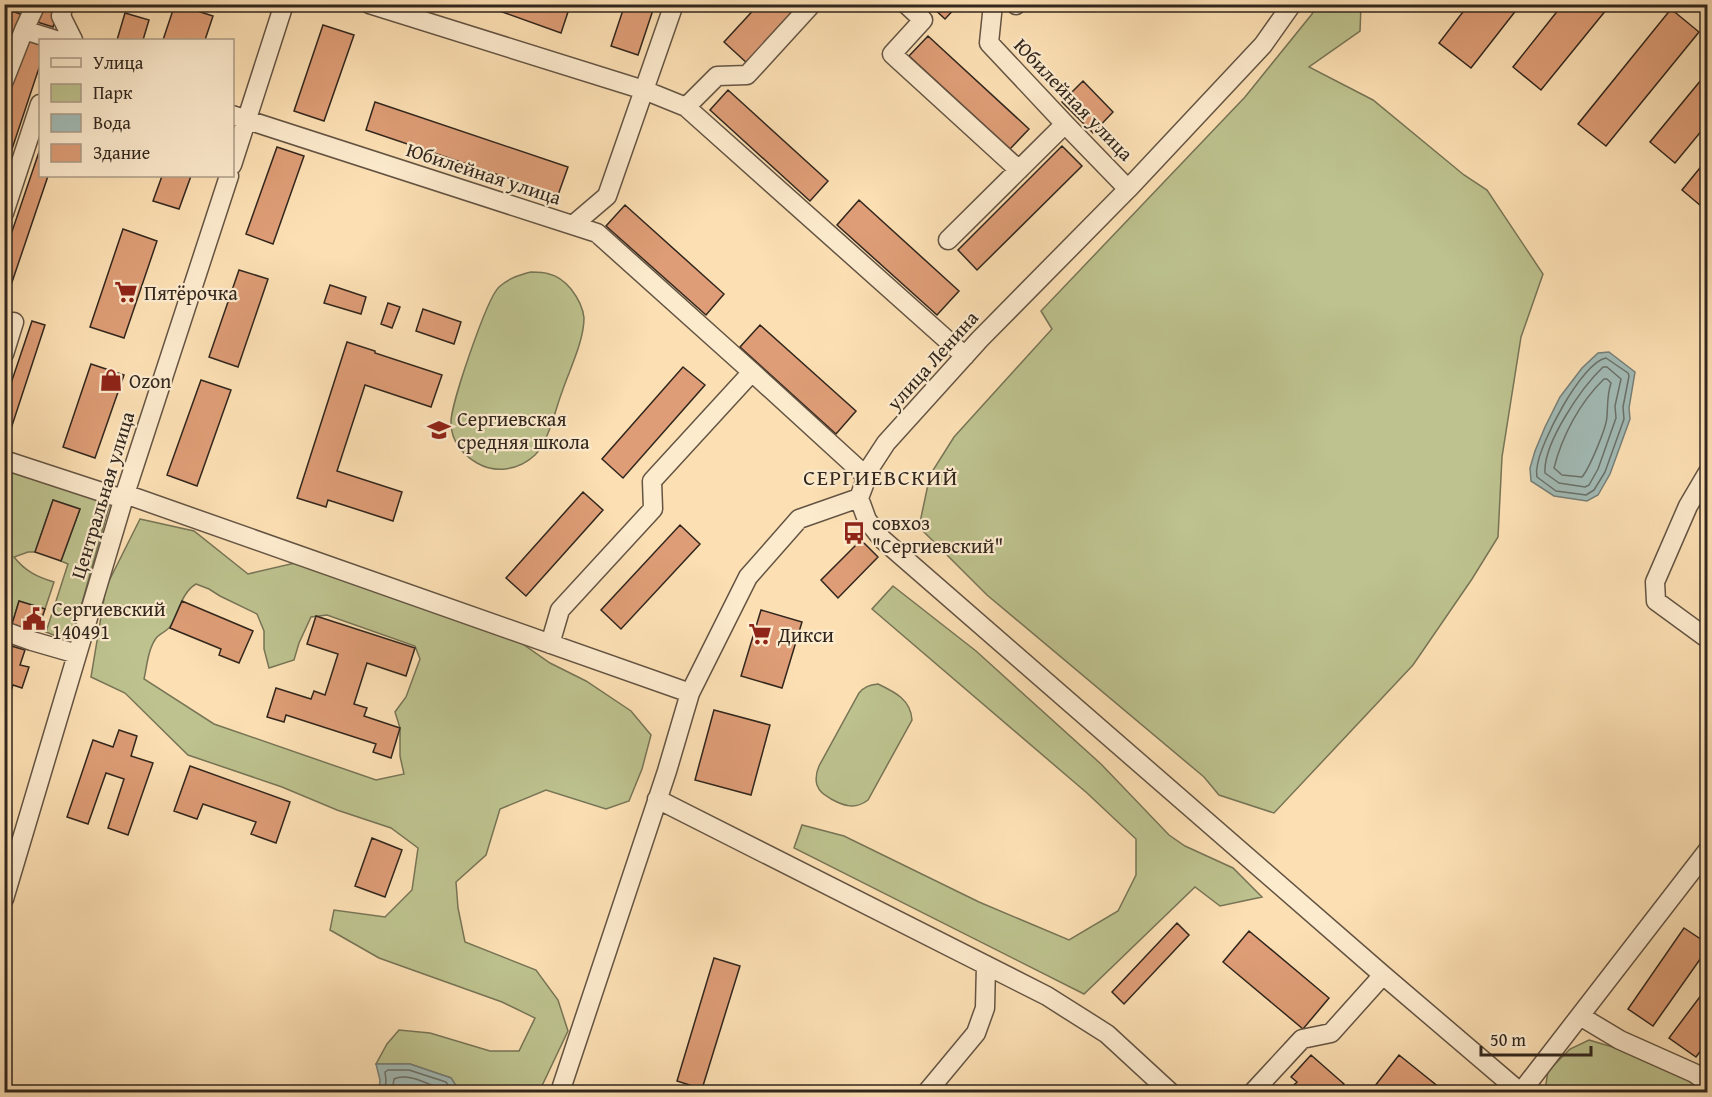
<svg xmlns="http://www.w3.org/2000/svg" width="1712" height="1097" font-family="'Gentium Book Plus',serif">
<rect width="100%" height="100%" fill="#fce0b4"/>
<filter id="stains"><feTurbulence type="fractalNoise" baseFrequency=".00333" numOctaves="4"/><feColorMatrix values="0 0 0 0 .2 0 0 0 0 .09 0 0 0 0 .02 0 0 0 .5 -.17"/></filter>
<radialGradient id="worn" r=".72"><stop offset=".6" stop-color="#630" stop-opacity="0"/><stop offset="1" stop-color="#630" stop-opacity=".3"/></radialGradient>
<!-- green -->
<path fill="#bdc28e" stroke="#777456" stroke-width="1.5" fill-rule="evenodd" d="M1316 4 1361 5 1360 31 1309 67 1373 100 1464 175 1487 190 1543 274 1521 337 1502 457 1498 537 1472 579 1413 665 1274 813 1219 795 1204 777 987 595 919 527 930 475 954 437 1052 329 1041 311 1245 97 1312 14Z
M531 272C537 272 544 272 549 274 558 276 566 283 571 289 578 298 583 307 584 318 584 341 569 371 562 392 555 410 549 441 535 455 519 470 496 474 477 463 463 455 451 441 451 423 450 406 487 298 499 287 509 278 519 275 531 272Z
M4 467 111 500 71 642 46 632 68 564 61 561 80 509 53 500 35 552H28L14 557C25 571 37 577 54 582L45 609 19 601 12 624 5 622Z
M140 519 194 531 248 574 295 563 517 640 550 663 586 681 631 711 651 735 642 769 629 801 606 809 546 790 500 809 486 855 456 882 458 908 465 942 536 970 558 1000 568 1031 539 1092H460L451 1078 410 1064H376L387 1044 399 1030 430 1033 490 1051H519L535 1018 502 1002 379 958 330 930 334 910 385 917 412 890 418 848 391 828 337 810 282 787 188 755 125 693 91 677 106 587ZM196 584 209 589 220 596 257 614 264 631V649L269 668 294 660 299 643 311 617 327 615 415 646 420 659 406 697 395 712 400 728V756L404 774 376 780 214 724 144 679C147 666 148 648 157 637 162 632 168 631 171 625 179 611 182 592 196 584Z
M893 586 976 651 1101 764 1169 835 1185 846 1233 868 1262 897 1220 906 1195 887 1084 994 794 848 802 825 844 836 979 902 1069 940 1118 911 1136 875V839L1087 793 872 609Z
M878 684C895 692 911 700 912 720L868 800C855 810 844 806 831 799 825 795 820 793 817 785 815 778 816 773 819 766L859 693C864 687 869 685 878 684Z
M1589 1040 1626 1051 1670 1066 1705 1092H1547L1545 1090 1548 1071 1570 1049Z"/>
<!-- water -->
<path fill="#a2bbb6" stroke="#757f79" stroke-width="1.5" d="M1609 352 1635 372 1629 408 1630 419 1610 474 1598 495 1587 501 1554 496 1531 481 1530 468 1535 451 1545 427 1560 397 1582 368 1598 353Z
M376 1064H410L451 1078 460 1092H379L380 1080Z"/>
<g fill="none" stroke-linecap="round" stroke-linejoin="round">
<!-- shore -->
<path stroke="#6a706a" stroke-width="1.5" d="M1606 358 1628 373 1629 376 1623 407 1624 419 1605 472 1594 490 1586 495 1556 491 1537 477C1537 476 1536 470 1537 468 1539 444 1582 362 1606 358Z
M1603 367H1607L1621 379 1615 406 1616 418 1598 469 1589 485 1585 487 1559 483 1545 473C1543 443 1582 387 1603 367Z
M1604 379H1607L1611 383C1607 395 1608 403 1607 416 1607 427 1589 469 1582 477L1562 475 1554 468C1562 436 1580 402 1604 379Z
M385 1092 386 1080 385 1072 388 1070H409L446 1082 453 1092
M392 1092 394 1079C407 1072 428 1084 441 1089L444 1092"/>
</g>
<!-- building -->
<path fill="#de9d76" stroke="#31261d" stroke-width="1.5" d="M36 4H60L53 27 31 20Z
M175 4 213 16 205 40H163Z
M480 4H565L570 6 561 33Z
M625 4H655L638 55 611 46Z
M759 4H803L748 64 724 42Z
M929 4H959L945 19Z
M1469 4H1521L1471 68 1439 43Z
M1563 4H1611L1541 90 1513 67Z
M1671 9 1699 32 1606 146 1578 124Z
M9 10 23 15 4 62V23Z
M125 13 149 20 143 40H117Z
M323 25 354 35 324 121 294 111Z
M928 36 1029 129 1010 149 909 56Z
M27 39 40 43V65L4 173V106Z
M1706 74 1708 75V123L1675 163 1650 142Z
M1083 81 1113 112 1093 133 1062 102Z
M728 90 828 181 810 201 710 110Z
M375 102 568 167 558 195 366 130Z
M1062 146 1082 166 977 270 958 250Z
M277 147 304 156 273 244 246 234Z
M40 149V176H48L10 288 4 286V255Z
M1708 158V198L1701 206 1682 190Z
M162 176H191L179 209 153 201Z
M859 200 959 291 937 315 837 225Z
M625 205 724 294 706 315 606 226Z
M123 229 157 241 124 338 90 327Z
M239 270 268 279 238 367 209 357Z
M330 285 366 297 361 314 324 303Z
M388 303 400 307 392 328 381 324Z
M423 309 461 322 454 344 416 331Z
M32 321 45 325 5 447 4 404Z
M760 325 856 411 836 434 740 347Z
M347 342 375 351V353L442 375 431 407 365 385 337 471 402 492 393 521 328 500 326 507 297 498Z
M91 364 124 375 95 458 63 447Z
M683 367 705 385 623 478 602 459Z
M201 380 231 390 197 486 167 475Z
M583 492 603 510 526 596 506 578Z
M53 500 80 509 61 561 35 552Z
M680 525 700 544 621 629 601 610Z
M861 540 878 557 838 598 821 580Z
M19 601 45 609 37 633 12 624Z
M182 601 253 631 239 663 219 655 221 649 170 628Z
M761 610 802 622 782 688 741 676Z
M316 616 415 648 406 676 367 663 354 704 367 708 364 716 400 728 391 758 373 752 376 744 286 715 284 722 267 717 276 688 311 699 314 691 325 695 338 654 307 644Z
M8 645 25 650 20 665 29 667 22 688 13 685 7 702 4 701V656Z
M714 710 770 725 751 795 695 780Z
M119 730 137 736 131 756 153 763 128 835 108 828 124 779 106 773 88 824 67 817 93 740 113 747Z
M190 766 290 802 276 843 251 834 256 822 203 804 197 819 174 811Z
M372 838 402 850 385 897 355 886Z
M1177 923 1189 935 1124 1004 1112 992Z
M1684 928 1708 944V948L1653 1026 1628 1009Z
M1249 931 1329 998 1303 1029 1223 962Z
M714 958 740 966 702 1089 677 1081Z
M1708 986V1041L1696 1057 1669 1038Z
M1311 1055 1344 1084 1336 1092H1287L1297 1082 1291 1077Z
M1399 1055 1445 1092H1373L1371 1091Z"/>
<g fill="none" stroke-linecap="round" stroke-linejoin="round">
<!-- minor casing -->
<g stroke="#645443" stroke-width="21">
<path id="minor" d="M64 4 61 16 73 40
M369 4 644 90 686 107 965 356
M906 4 923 20 892 54 1019 170
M993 4 989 43 1065 124 1128 189
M1016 5 1017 4
M24 30 36 4
M4 81 24 30 56 40
M686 107 717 76 747 75 812 4
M232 115 597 233 752 372
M232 165 284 4
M4 213 40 104
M573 225 607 196 674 4
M948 240 1065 124
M4 354 14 322
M4 460 123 499
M1708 472 1688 506 1655 582 1656 601 1708 639
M125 494 690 693
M859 498 867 520 882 539 1383 975 1520 1092
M859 498 871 466 886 443 980 339 1128 189 1263 45 1292 4
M4 631 32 641 77 654
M550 644 560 610 653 509 652 481 752 372 867 477
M657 799 1047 996 1107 1034 1170 1092
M4 899 125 494 229 176
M1580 1016 1620 1040 1694 1073 1708 1083
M560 1092 667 771 690 693 748 577 799 519 859 498
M927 1092 976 1033 985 1008 986 965
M1253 1092 1302 1039 1331 1033 1383 975
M1521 1092 1708 850"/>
</g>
<!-- minor -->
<use href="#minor" stroke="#fdebce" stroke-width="18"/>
</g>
<!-- icons -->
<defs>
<g id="supermarket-bare" transform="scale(1.8)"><path d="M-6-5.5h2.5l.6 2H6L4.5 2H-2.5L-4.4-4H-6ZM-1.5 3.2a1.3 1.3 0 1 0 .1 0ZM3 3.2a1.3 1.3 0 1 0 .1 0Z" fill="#8f2418" stroke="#fdebce" stroke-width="2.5" paint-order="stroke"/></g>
<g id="shop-bare" transform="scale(1.8)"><path d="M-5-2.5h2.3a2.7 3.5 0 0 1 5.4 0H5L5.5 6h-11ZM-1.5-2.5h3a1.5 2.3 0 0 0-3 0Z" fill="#8f2418" stroke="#fdebce" stroke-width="2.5" paint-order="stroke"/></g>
<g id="school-bare" transform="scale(1.8)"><path d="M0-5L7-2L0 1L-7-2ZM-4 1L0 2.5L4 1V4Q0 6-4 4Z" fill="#8f2418" stroke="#fdebce" stroke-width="2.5" paint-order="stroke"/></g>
<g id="bus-bare" transform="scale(1.8)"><path d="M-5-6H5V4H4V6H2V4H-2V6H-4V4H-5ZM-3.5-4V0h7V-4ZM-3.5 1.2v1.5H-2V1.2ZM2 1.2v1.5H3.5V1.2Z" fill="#8f2418" stroke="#fdebce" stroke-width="2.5" paint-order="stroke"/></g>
<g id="civic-bare" transform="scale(1.8)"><path d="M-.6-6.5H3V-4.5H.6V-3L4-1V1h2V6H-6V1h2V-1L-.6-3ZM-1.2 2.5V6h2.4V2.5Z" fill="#8f2418" stroke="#fdebce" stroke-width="2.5" paint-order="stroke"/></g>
</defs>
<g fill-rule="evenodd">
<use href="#supermarket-bare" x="126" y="292"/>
<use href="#shop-bare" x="111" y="380"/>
<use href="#school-bare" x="439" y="430"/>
<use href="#bus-bare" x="854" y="533"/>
<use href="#civic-bare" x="34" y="619"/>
<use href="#supermarket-bare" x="760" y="634"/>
</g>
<g text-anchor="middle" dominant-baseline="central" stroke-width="4.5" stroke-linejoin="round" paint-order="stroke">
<!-- street labels -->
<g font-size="20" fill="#31261d" stroke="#fdebce">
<text transform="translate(1074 99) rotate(46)">Юбилейная улица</text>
<text transform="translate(484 173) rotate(18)">Юбилейная улица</text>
<text transform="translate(932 360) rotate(-48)">улица Ленина</text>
<text transform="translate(102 495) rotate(-73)">Центральная улица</text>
</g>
<!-- poi labels -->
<g font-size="20" fill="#31261d" stroke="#fdebce" text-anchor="start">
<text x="144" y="292">Пятёрочка</text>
<text x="129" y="380">Ozon</text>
<text x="457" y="418">Сергиевская<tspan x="457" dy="23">средняя школа</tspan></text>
<text x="872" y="522">совхоз<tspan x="872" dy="23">"Сергиевский"</tspan></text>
<text x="52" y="608">Сергиевский<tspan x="52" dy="23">140491</tspan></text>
<text x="778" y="634">Дикси</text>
</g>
<!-- quarter labels -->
<g font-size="22" letter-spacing="1.5" fill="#31261d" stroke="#fdebce">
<text x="881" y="477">СЕРГИЕВСКИЙ</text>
</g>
</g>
<!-- margin -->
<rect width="1712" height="1097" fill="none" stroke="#fce0b4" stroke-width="24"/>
<rect x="6" y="6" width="1700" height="1085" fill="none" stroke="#31261d" stroke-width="3"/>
<rect x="12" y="12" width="1688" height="1073" fill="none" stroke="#31261d" stroke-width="1.5"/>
<!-- legend -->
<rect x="39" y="39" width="195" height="138" fill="#fdebce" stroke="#ab9c87" stroke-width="1.5"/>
<rect x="51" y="58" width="30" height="9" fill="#fdebce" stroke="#ab9c87" stroke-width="1.5"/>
<text x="93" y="69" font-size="18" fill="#31261d">Улица</text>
<rect x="51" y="84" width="30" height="18" fill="#bdc28e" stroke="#ab9c87" stroke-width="1.5"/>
<text x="93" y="99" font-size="18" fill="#31261d">Парк</text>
<rect x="51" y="114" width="30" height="18" fill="#a2bbb6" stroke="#ab9c87" stroke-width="1.5"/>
<text x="93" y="129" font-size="18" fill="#31261d">Вода</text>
<rect x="51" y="144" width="30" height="18" fill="#de9d76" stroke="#ab9c87" stroke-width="1.5"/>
<text x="93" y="159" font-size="18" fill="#31261d">Здание</text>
<!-- scale -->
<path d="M1481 1046v9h110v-9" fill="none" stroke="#31261d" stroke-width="3"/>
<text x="1490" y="1046" font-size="18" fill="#31261d" stroke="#fdebce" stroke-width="4.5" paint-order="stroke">50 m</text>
<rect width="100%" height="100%" filter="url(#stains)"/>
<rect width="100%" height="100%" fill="url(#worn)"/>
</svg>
